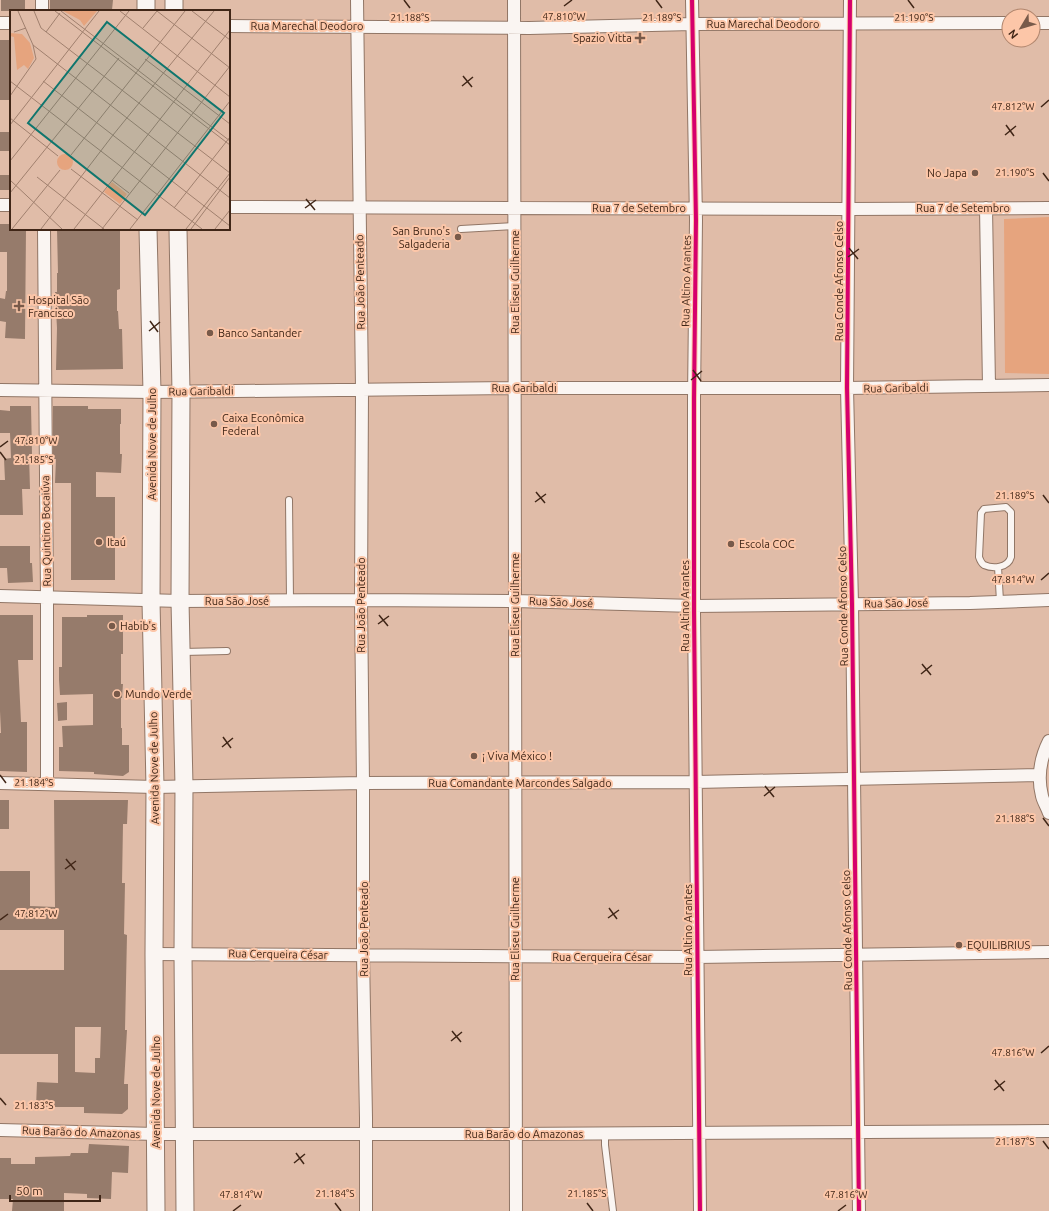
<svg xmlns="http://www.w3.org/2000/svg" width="1049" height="1211" font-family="Ubuntu,sans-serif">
<rect width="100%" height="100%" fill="#e0bca8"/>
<!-- green -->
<path fill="#e6a47e" d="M1049 217V374L1005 373 1004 219Z"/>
<!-- building -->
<path fill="#967b6b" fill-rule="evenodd" d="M1 0H25V11H1Z
M50 0H113L112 10 50 11Z
M0 40H11V100H0Z
M0 132H11V151H0Z
M0 175H11V190H0Z
M0 224H11V229H26L25 339 5 338 6 322 0 321V298L5 299 6 291H7V252H0Z
M57 229H120V289L117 290V311H118L119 329H122L123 369 56 370 57 328 55 292H57V273H58Z
M10 406H31L32 454H29L30 489H22L23 515H0V480H5L4 459 11 458 10 433H0V410L10 411Z
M53 406H88V409H121V424H120V454H122L121 473 96 472V497H115V580H71V483H55L56 459H53Z
M0 546H30V563H32L33 582 8 583 7 568H0Z
M0 615H33V660H18L21 722H27V772L0 771V733H1L0 711Z
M87 615H123V654H121V684H123L122 698H121V728H122V745H129V772L123 776 94 774V772L59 771V747H63L62 726 93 725V694L60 695 59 680V667H62V617H87Z
M67 702V720L58 721 57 703Z
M0 800H9V829H0Z
M54 800H128L127 824H123L122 883H125L124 934 127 935 125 1030H127L124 1084H128V1109L122 1114 84 1113V1107H36L37 1082 58 1083V1054H0V970H64V930H0V871H30V906L55 907ZM75 1027H101L100 1058H95V1073L75 1072Z
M89 1144 129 1146 128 1173 112 1172 111 1199 87 1198V1194L64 1193V1211H12L13 1199H0V1158H11V1164H35V1157L70 1156 71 1153H88Z"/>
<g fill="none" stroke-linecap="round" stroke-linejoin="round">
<!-- service casing -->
<g stroke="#917666" stroke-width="8">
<path id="service" d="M461 229 516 226
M289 500 290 600
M1006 507 1011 512V557C1008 568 993 569 984 565 981 563 980 560 979 557L981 513 984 509Z
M998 567 1000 601
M183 652 227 651
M605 1134V1145L613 1211"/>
</g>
<!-- minor casing -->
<g stroke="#917666" stroke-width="14">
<path id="minor" d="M42 0V11
M357 0 362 389 361 600 363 783V955L366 1118V1211
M514 0C517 404 513 807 516 1211
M692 0 696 220 694 399V612L700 1211
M850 0 847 388 852 604 859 1211
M0 23H11
M1033 23H1049
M229 26 529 28 692 24 1009 23
M0 205H11
M229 207 848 209 1049 208
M986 208 989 386
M44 229 47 598V784
M0 390 152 392 515 388H847L1049 385
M0 596 180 601 361 600 515 601 694 606 970 603 1049 600
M1049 741C1040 759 1037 776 1042 796 1043 801 1047 807 1049 813
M0 783 155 787 363 783 696 782 1039 775
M154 954 477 956 697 957 1049 952
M0 1130 156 1134H507L1049 1131"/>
</g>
<!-- secondary casing -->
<g stroke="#917666" stroke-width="19">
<path id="secondary" d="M146 0V11
M174 0V11
M148 229 152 392 151 601 155 787 154 954 156 1211
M178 229 181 392 180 601 184 786 183 953 185 1211"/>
</g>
<!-- service -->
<use href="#service" stroke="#faf5f2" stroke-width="6"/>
<!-- minor -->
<use href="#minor" stroke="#faf5f2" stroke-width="12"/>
<!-- secondary -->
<use href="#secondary" stroke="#faf5f2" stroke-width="17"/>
<!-- cycleway casing -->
<g stroke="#fcc6a8" stroke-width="6">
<path id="cycleway" d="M692 0 696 220 694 399V612L700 1211
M850 0 847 388 852 604 859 1211"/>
</g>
<!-- cycleway -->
<use href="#cycleway" stroke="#d6006c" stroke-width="4"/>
</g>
<!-- ticks -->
<path fill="none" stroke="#402617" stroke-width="1.5" d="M404 0 410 8M656 0 662 8M908 0 914 8M564 6 572 0M463 76 472 87M462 86 473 77M1041 107 1049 100M1006 125 1014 136M1005 135 1016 126M1043 173 1049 181M306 199 315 210M305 208 316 200M849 248 858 259M848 257 859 249M150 321 158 332M149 331 160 322M693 370 701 381M691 380 702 371M0 447 8 441M0 452 6 460M536 492 545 503M1043 495 1049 503M535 502 546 494M1041 580 1049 573M379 615 388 626M378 624 389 616M922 664 931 675M921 674 932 665M223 737 231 748M222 747 233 738M0 775 6 783M765 786 774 797M764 796 775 787M1043 818 1049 826M66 859 75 870M65 869 76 861M609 908 617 919M608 918 619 910M0 920 8 914M452 1031 461 1042M451 1041 462 1032M1041 1053 1049 1046M995 1080 1004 1091M994 1090 1005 1081M0 1098 6 1105M1043 1141 1049 1149M296 1153 304 1164M294 1163 305 1154M335 1203 341 1211M587 1203 593 1211M233 1211 241 1205M838 1211 846 1205"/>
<!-- markers -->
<g fill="#785a4a" stroke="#fcc6a8" stroke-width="1.5">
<path d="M638 32h4v4h4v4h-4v4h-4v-4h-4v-4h4z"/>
<circle cx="975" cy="173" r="4"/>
<circle cx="458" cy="237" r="4"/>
<path d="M17 300h4v4h4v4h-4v4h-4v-4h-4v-4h4z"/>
<circle cx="210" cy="333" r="4"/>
<circle cx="214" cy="424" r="4"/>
<circle cx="99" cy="542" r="4"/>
<circle cx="731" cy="544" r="4"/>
<circle cx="112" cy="626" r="4"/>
<circle cx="117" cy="694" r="4"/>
<circle cx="474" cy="756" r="4"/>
<circle cx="959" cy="945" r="4"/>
</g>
<g text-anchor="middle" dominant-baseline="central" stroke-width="4" stroke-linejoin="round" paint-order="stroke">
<!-- street labels -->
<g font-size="11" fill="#402617" stroke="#fcc6a8">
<text x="763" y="24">Rua Marechal Deodoro</text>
<text x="307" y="26">Rua Marechal Deodoro</text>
<text x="639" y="208">Rua 7 de Setembro</text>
<text x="963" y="208">Rua 7 de Setembro</text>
<text transform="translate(686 281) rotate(-89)">Rua Altino Arantes</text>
<text transform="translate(839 281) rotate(-90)">Rua Conde Afonso Celso</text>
<text transform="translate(360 282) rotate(-91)">Rua João Penteado</text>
<text transform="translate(515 282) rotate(-90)">Rua Eliseu Guilherme</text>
<text x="524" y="388">Rua Garibaldi</text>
<text transform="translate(896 388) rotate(-1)">Rua Garibaldi</text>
<text transform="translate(201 391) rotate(-1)">Rua Garibaldi</text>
<text transform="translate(152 444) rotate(-90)">Avenida Nove de Julho</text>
<text transform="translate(46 531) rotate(-91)">Rua Quintino Bocaiúva</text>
<text x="237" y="601">Rua São José</text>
<text transform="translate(561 602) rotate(2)">Rua São José</text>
<text transform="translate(896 603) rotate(-1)">Rua São José</text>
<text transform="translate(361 605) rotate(-90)">Rua João Penteado</text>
<text transform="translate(515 605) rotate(-90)">Rua Eliseu Guilherme</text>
<text transform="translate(685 606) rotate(-90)">Rua Altino Arantes</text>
<text transform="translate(843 606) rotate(-91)">Rua Conde Afonso Celso</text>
<text transform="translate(154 768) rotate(-91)">Avenida Nove de Julho</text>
<text x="520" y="783">Rua Comandante Marcondes Salgado</text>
<text transform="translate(364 929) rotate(-90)">Rua João Penteado</text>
<text transform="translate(515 929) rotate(-90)">Rua Eliseu Guilherme</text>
<text transform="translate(688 930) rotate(-90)">Rua Altino Arantes</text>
<text transform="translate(847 930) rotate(-91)">Rua Conde Afonso Celso</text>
<text transform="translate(278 954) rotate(1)">Rua Cerqueira César</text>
<text x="602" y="957">Rua Cerqueira César</text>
<text transform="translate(156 1092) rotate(-90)">Avenida Nove de Julho</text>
<text transform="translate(81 1132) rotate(2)">Rua Barão do Amazonas</text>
<text x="524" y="1134">Rua Barão do Amazonas</text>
</g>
<!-- poi labels -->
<g font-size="11" fill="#402617" stroke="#fcc6a8" text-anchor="start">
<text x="632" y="38" text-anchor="end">Spazio Vitta</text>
<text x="967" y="173" text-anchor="end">No Japa</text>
<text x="450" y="231" text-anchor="end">San Bruno's<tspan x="450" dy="13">Salgaderia</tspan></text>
<text x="28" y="300">Hospital São<tspan x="28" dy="13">Francisco</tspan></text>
<text x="218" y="333">Banco Santander</text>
<text x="222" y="418">Caixa Econômica<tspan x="222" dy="13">Federal</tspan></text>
<text x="107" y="542">Itaú</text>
<text x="739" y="544">Escola COC</text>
<text x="120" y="626">Habib's</text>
<text x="125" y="694">Mundo Verde</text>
<text x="482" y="756">¡ Viva México !</text>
<text x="967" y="945">EQUILIBRIUS</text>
</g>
</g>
<!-- overview -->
<g transform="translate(10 10)">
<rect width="220" height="220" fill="#e0bca8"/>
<path d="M53 1H87L74 16 70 10ZM0 23 12 24 20 33 24 48 18 59 14 55 7 60 4 27 0 26ZM47 152a8 8 0 1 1 16 0a8 8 0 1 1-16 0ZM102 172 117 184 110 194 94 182Z" fill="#e6a47e"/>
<path fill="none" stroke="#a0806e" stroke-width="1" d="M24 1 31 18 220 163M45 1 220 135M51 1 220 131M110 1 220 87M147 1 220 58M182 1 220 30M133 18 147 1M4 22 16 18M36 22 50 3M23 35 220 188M135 49 220 114M0 71 192 219M33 71 220 216M0 86 26 49 23 35 8 1M0 108 48 146M0 115 89 1M61 145 175 1M0 151 119 1M61 159 128 210M27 167 94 219M0 170 52 219M102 170 119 183M0 183 109 48M164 198 220 127M2 219 50 160M31 219 103 125 204 1M64 219 220 20M92 219 220 56M120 219 220 91M176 219 220 163M181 219 220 167M205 219 220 200"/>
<path fill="#0f766e" fill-opacity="0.15" stroke="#0f766e" stroke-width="2" d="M97 12 214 103 135 205 18 113Z"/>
<rect width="220" height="220" fill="none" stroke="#402617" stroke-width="2"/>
</g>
<g font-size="10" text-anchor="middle" fill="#402617" stroke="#fcc6a8" stroke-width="4" stroke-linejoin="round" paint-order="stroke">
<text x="564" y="20">47.810°W</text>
<text x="410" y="21">21.188°S</text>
<text x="662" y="21">21.189°S</text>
<text x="914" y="21">21.190°S</text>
<text x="1013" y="110">47.812°W</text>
<text x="1015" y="176">21.190°S</text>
<text x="36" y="444">47.810°W</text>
<text x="34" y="463">21.185°S</text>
<text x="1015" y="499">21.189°S</text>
<text x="1013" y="583">47.814°W</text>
<text x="34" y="786">21.184°S</text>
<text x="1015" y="822">21.188°S</text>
<text x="36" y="917">47.812°W</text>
<text x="1013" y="1056">47.816°W</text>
<text x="34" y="1109">21.183°S</text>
<text x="1015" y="1145">21.187°S</text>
<text x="335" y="1197">21.184°S</text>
<text x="587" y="1197">21.185°S</text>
<text x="241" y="1198">47.814°W</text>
<text x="846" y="1198">47.816°W</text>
</g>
<!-- north arrow -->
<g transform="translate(1021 28) rotate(232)"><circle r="19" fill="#fcc6a8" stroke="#b1866e"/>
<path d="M0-3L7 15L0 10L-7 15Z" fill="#785a4a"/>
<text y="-6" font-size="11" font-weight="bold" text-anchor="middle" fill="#402617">N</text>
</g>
<!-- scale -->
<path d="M10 1195v6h90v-6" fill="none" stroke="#402617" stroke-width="2"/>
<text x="16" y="1195" font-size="12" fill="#402617" stroke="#fcc6a8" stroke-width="3" paint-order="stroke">50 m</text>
</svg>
